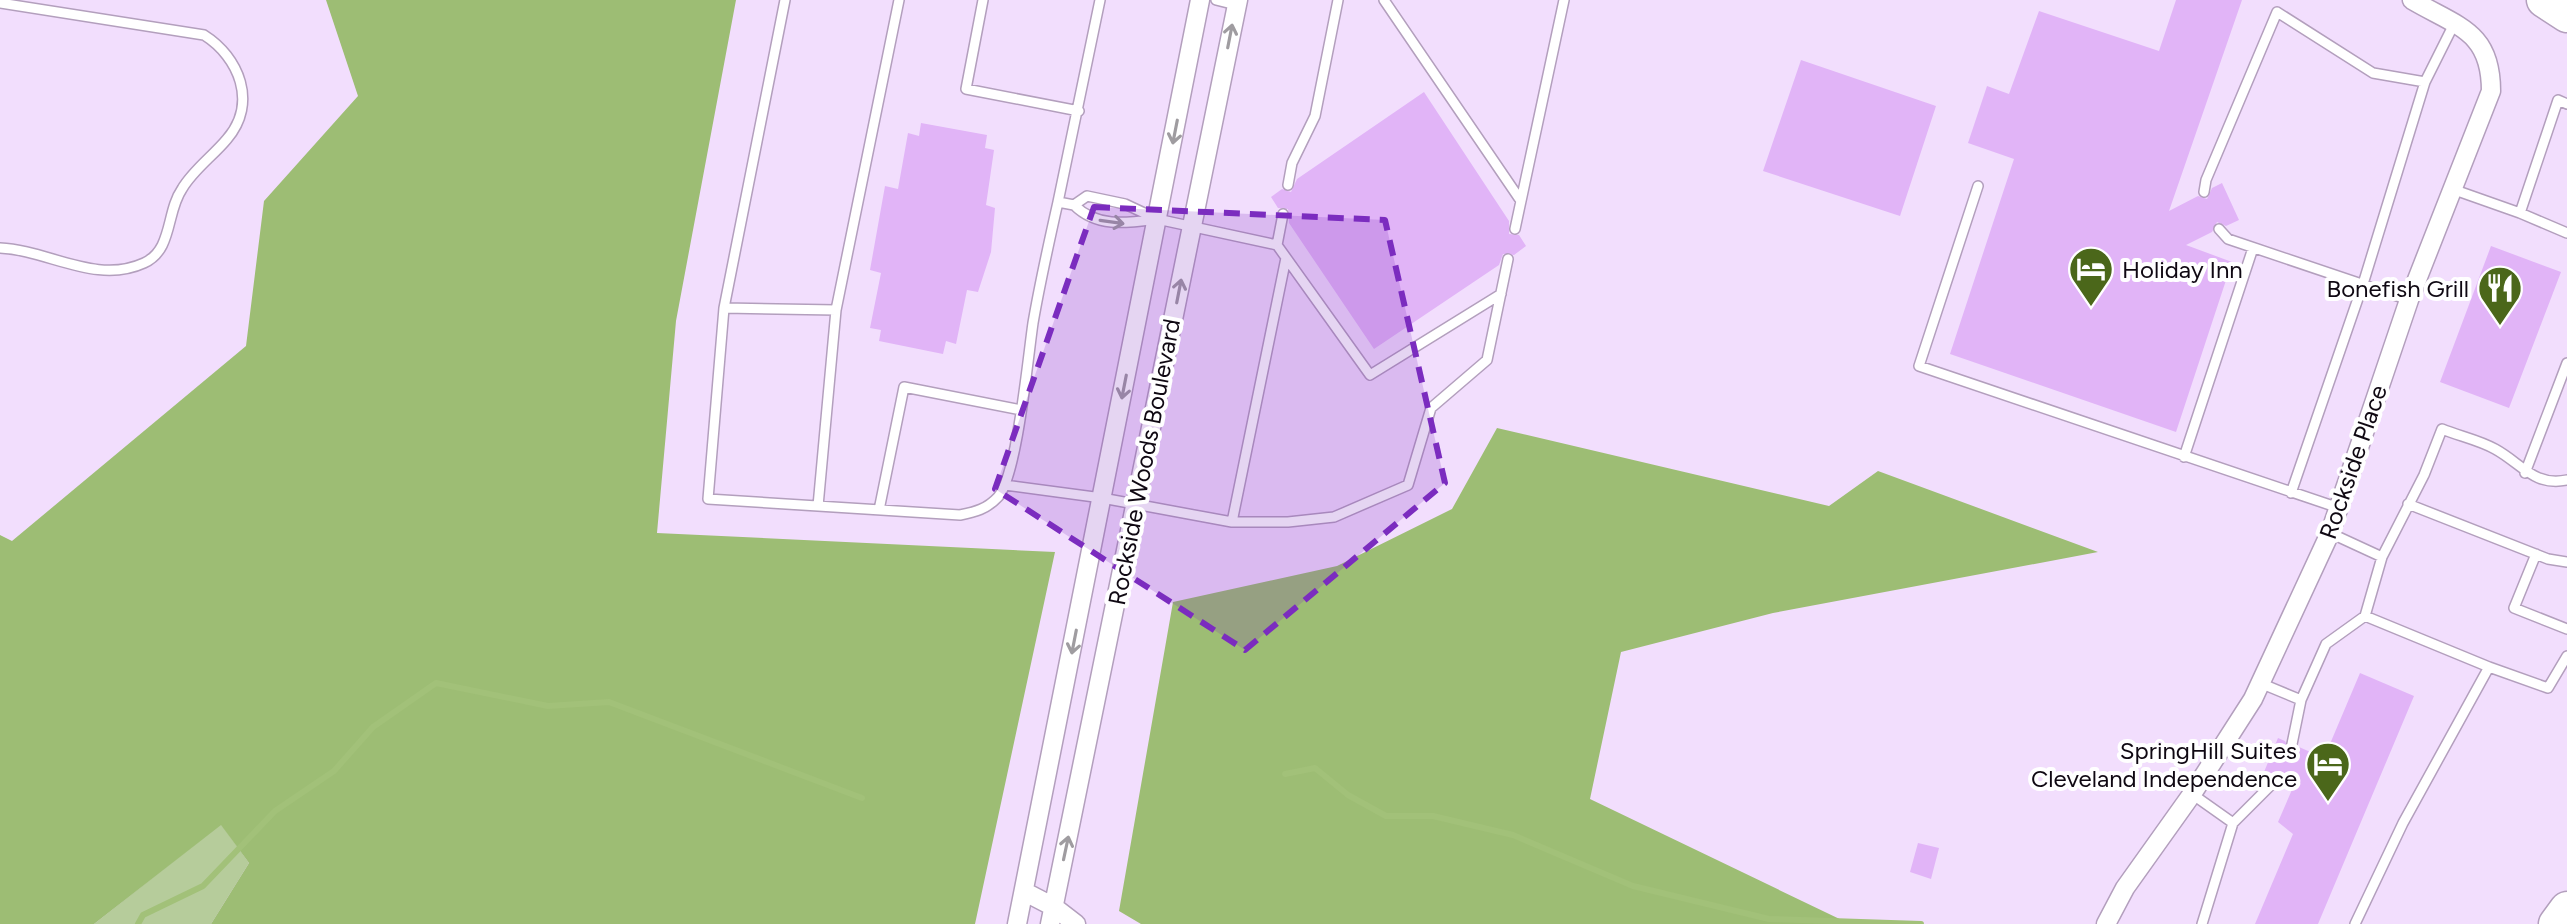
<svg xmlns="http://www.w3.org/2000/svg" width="2567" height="924" font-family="Figtree,sans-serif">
<rect width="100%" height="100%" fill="#f2defd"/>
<!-- green -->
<path fill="#b6cc9b" d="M221 824 249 863 211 924H94Z"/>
<!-- forest -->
<path fill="#9dbd74" d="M326 0H736L676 321 657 533 1055 552 975 924H211L249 863 221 825 94 924H0V535L12 541 246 346 264 201 358 96Z
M1497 428 1829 506 1878 471 2098 552 1773 613 1621 652 1590 799 1850 924H1141L1119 911 1173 602 1337 566 1452 509Z"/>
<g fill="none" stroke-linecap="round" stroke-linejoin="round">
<!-- stream -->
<path stroke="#a2c179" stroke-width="6" d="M1285 774 1315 768 1348 795 1386 816H1433L1513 835 1633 886 1769 919 1921 924
M138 924 143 915 203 886 275 811 334 771 373 727 436 683 548 706 609 702 862 798"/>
</g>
<!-- building -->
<path fill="#e1b4f7" d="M2176 0H2242L2169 211 2198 196 2207 199 2212 188 2222 183 2239 220 2226 226 2217 222 2212 232 2186 245 2232 262 2176 432 1950 354 2014 159 1968 143 1987 86 2009 94 2039 11 2159 51Z
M1801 60 1936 106 1900 216 1763 171Z
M1424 92 1509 221V234L1519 235 1526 246 1514 255 1503 254 1499 265 1374 349 1289 223 1288 209 1278 208 1271 197 1282 189 1291 192 1297 179Z
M921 123 987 135 985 148 994 150 986 205 995 208 991 252 978 292 967 290 956 344 946 341 943 354 879 341 881 330 870 328 881 273 870 270 885 186 898 189 908 133 919 136Z
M2491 246 2561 272 2509 408 2440 382Z
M2360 673 2414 696 2318 924H2255L2293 834 2278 822 2294 785 2285 781 2281 771 2270 775 2264 772 2278 738 2285 741 2290 751 2299 747 2324 758Z
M1918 843 1939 848 1931 879 1910 872Z"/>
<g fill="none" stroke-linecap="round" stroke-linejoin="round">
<!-- service casing -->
<g stroke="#b39fbd" stroke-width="12">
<path id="service" d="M785 0 724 308 708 499 960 515C975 512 987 509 998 497 1017 476 1028 357 1033 323 1040 282 1049 242 1058 202
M983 0 966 89 1079 111
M1216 0 1236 5
M1384 0 1521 201
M0 3 204 35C239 57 258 103 227 139 213 156 193 170 182 189 166 212 173 250 144 263 96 285 48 250 0 248
M1288 185 1292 163 1315 116 1338 0
M1978 186 1919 366 2339 508
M2452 189 2520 213 2558 100 2567 104
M2204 192 2206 180 2277 12 2373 73 2425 82 2454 24
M1074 205 1058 202 1100 0
M2520 213 2567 233
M1157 219C1127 223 1097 228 1074 205L1087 196 1125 204 1157 219 1277 245 1370 375 1501 294
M1515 229 1564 0
M2219 229 2228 239 2409 300
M1277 245 1283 214
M724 308 836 310
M2184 457 2253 248
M2525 473 2567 363
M1005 485 1102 498 1232 522 1286 258
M2291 493 2363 284 2425 82
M2408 504 2548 559 2567 562
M818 506 836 310 899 0
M879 510 904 387 1021 410
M1232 522H1288L1334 517 1408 485 1431 408 1487 360 1508 259
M2330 533 2382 557 2424 475 2442 429C2459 436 2479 440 2495 449 2521 463 2534 487 2567 480
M2536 554 2514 608 2567 629
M2365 616 2489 667
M2260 683 2301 700
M2292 744 2301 700 2326 644 2365 616 2382 557
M2192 794 2233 823 2278 778
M2202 924 2233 823
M2355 924 2403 823 2489 667 2548 688 2567 656"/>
</g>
<!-- minor casing -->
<g stroke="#b39fbd" stroke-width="21">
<path id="minor" d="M1025 892 1054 907 1076 924
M1017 924 1200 0
M1050 924 1238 0
M2106 924 2125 888 2192 794 2253 699 2330 533 2409 300 2491 91C2491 31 2458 27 2412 0"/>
</g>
<!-- motorway casing -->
<g stroke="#b39fbd" stroke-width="37">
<path id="motorway" d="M2544 0 2567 15
M2556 924 2567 909"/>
</g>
<!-- service -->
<use href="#service" stroke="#fff" stroke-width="9"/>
<!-- minor -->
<use href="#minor" stroke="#fff" stroke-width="18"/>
<!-- motorway -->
<use href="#motorway" stroke="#fff" stroke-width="34"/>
</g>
<!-- one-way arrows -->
<defs><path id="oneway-shaft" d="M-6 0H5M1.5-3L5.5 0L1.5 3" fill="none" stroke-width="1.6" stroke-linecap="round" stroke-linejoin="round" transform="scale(2)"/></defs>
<g stroke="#9f9ca0">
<use href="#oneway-shaft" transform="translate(1230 36) rotate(-79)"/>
<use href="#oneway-shaft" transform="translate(1175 132) rotate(101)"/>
<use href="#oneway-shaft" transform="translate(1112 222) rotate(8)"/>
<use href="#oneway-shaft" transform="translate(1179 291) rotate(-79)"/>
<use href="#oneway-shaft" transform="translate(1124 387) rotate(101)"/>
<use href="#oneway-shaft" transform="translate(1074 642) rotate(101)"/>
<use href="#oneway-shaft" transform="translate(1066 848) rotate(-78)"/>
</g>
<!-- marked area -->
<path fill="#7b2cbf" fill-opacity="0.2" stroke="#7b2cbf" stroke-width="6" stroke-dasharray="16 10" stroke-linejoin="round" d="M1094 207 1385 220 1445 483 1245 650 995 489Z"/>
<!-- icons -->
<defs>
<g id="hotel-pin" transform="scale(2.3)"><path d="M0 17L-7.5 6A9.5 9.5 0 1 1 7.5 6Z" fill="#4b671a" stroke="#fff"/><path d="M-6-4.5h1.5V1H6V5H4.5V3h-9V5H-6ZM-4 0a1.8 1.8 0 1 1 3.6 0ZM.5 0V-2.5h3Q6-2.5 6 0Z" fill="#fff"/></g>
<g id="restaurant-pin" transform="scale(2.3)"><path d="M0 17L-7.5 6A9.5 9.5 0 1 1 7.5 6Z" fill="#4b671a" stroke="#fff"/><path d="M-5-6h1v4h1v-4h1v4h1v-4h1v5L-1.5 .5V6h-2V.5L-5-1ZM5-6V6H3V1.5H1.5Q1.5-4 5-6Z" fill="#fff"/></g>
</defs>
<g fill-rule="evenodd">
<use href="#hotel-pin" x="2091" y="269"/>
<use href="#restaurant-pin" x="2500" y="288"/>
<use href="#hotel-pin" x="2328" y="764"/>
</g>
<g text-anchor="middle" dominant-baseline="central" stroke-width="8" stroke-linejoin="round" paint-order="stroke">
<!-- poi labels -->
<g font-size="24" fill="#0f0812" stroke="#fff" text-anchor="end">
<text x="2122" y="269" text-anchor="start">Holiday Inn</text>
<text x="2469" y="288">Bonefish Grill</text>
<text x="2297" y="750">SpringHill Suites<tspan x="2297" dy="28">Cleveland Independence</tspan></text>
</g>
<!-- street labels -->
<g font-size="24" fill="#0f0812" stroke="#fff">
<text transform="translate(1144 462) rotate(-79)">Rockside Woods Boulevard</text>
<text transform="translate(2353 462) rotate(-71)">Rockside Place</text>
</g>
</g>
</svg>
